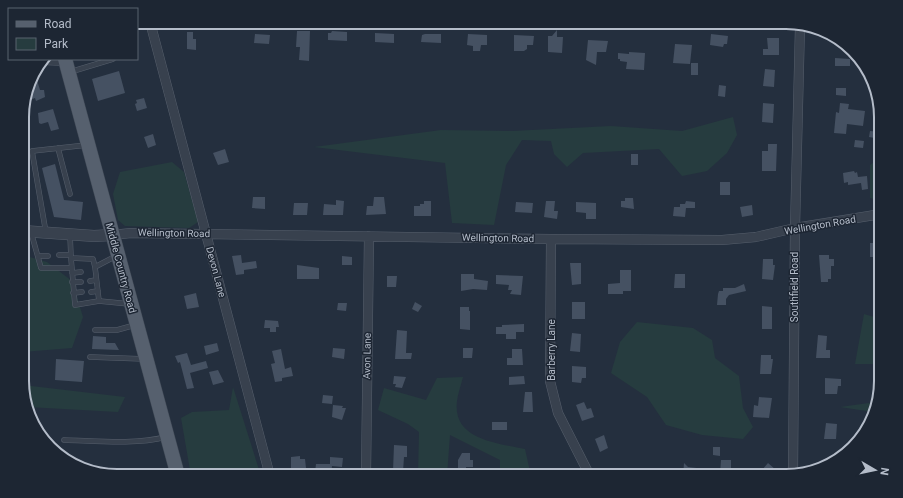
<svg xmlns="http://www.w3.org/2000/svg" width="903" height="498" font-family="Roboto,sans-serif">
<rect width="100%" height="100%" fill="#242f3e"/>
<!-- green -->
<path fill="#263c3f" d="M733 117 737 135 727 153 707 171 682 176 659 149 583 153 567 167 554 154 551 141 522 140 506 165 494 225 452 223 445 163 314 147 441 130 512 131 611 126 682 131Z
M881 157V201L870 198V165Z
M172 162 184 172 198 222 189 228 125 226 118 220 113 194 120 172Z
M23 255 47 262 72 281 83 317 72 348 23 352Z
M864 314 881 319V364H855Z
M637 322 693 328 712 340 715 358 739 376 743 408 753 427 743 439 702 435 666 425 647 397 611 373 620 342Z
M463 377C461 385 458 393 457 401 452 440 498 443 525 449L531 476H500V460L450 435 447 476H418L419 432 408 424 378 410 384 388 426 400 437 378Z
M23 385 125 397 118 412 28 407 23 393Z
M233 387 261 476H191L181 418 192 412 229 410Z
M876 402 873 412 840 407Z"/>
<!-- building -->
<path fill="#455162" d="M557 30V37H563L562 53 548 52V36H552Z
M297 31H310L309 61 299 60 300 47H296Z
M332 31 347 32V41L328 40V33H331Z
M187 32H193V39H196V50L187 49Z
M375 33 394 34V43L375 42Z
M255 34 270 35 269 44 254 43Z
M425 34H441V43L421 42 422 35Z
M468 34 487 35V45H481L480 51H473V46L467 45Z
M711 34 728 36 727 44H724L723 47 710 45Z
M514 35 534 36 533 45H527V49L524 51H514Z
M767 38H779V55H763V49H768Z
M588 40 608 41 606 52H597L596 65 586 60Z
M675 44 692 45 690 64 673 63Z
M629 52 645 53 644 70 626 69 627 62 620 61V59H618V53L629 54Z
M835 58 850 59V66H835Z
M691 63H698V75H691Z
M765 69 775 70 774 87 763 86Z
M119 71 125 93 98 101 92 79Z
M37 80 40 90H44L45 97 36 101 35 98 30 100 29 97H25L30 82Z
M719 85 726 86 725 97 718 96Z
M836 88H846V96L836 95Z
M144 98 147 108 137 111 135 104 137 103 136 100Z
M763 103 774 104 773 123 762 122Z
M840 103 849 104 848 109 865 111 863 126 847 124 846 134 834 133 836 112 839 113Z
M53 109 59 129 51 131 48 122 41 124 39 123 38 113Z
M870 131 881 132 880 139 869 137Z
M153 134 156 145 148 148 144 137Z
M855 140 864 141 863 148 854 147Z
M768 144H777L776 171H762V151H768Z
M225 149 229 162 218 165 213 153Z
M631 154H638V165H631Z
M55 164 64 200 83 202 81 220 54 217 42 168Z
M854 171 855 173 857 172 858 177 867 176 868 189 862 190 861 183 848 185V182L844 183 843 173Z
M720 182H730V195H720Z
M253 197H265V209L252 208Z
M374 197H384L386 214 366 215 367 206H373Z
M625 198H633L634 209 621 207V201H625Z
M336 200 344 201 343 215H323L324 204 336 205Z
M424 201H431V216H414V206H420V204H424Z
M546 201H555L554 211H558L557 219 544 217Z
M686 201 695 202V208H686L685 217 673 216 674 207H680V204H685Z
M516 202 533 203 532 213 515 212Z
M576 202 596 203V219H586V213L576 212Z
M294 203H308L307 215H293Z
M752 205 753 215 742 217 740 207Z
M870 243H881V257H870Z
M241 255 242 263 256 261 257 268 244 270V274L236 275 232 256Z
M819 255H829V259H834V266H831V279H828V282H821Z
M342 256 352 257V265H342Z
M763 259H773V265H775L773 280 762 279Z
M570 263H581V284L572 285Z
M297 265 319 268V279H297Z
M620 270H631V291H623V294H608V284L620 283Z
M461 274H474V279L488 281 487 290 473 289 461 291Z
M675 274H685V288H674Z
M496 275 523 276 521 295 510 294 512 290H508L509 285 496 284Z
M387 276H397L396 287H387Z
M744 284 746 291 729 295 726 299V305H717L718 294 719 291H723V288H735Z
M196 293 199 307 187 309 184 296Z
M415 302 422 306 418 312 412 309Z
M572 302H585V319H572Z
M338 303H347L346 311 337 310Z
M762 306 772 307V329H762Z
M460 307H469V311H470V330L460 329Z
M265 320 278 321 279 327H276V332H270V328H264Z
M524 324V332H516V339H506V334H496V327H502V325Z
M397 330 407 331 406 353H412L411 359H395Z
M572 333 581 334 580 352 570 351Z
M818 335 827 336 826 350H830V358H816Z
M93 336 106 337V343H115L119 350 92 349Z
M217 343 219 351 206 355 204 346Z
M333 348 345 349 344 359 332 357Z
M463 348H473L472 358H463Z
M281 349 285 369 291 367 293 376 282 378V381L275 382 271 364 275 363 272 351Z
M512 349H522L523 365H507V358H512Z
M187 353 191 365 206 361 208 368 190 373 194 388 187 389 180 362 178 363 175 356Z
M761 355H771V359H773L771 374H760Z
M56 359 84 361 82 382 55 380Z
M572 366 586 367V378H582L581 383 572 382Z
M218 370 224 382 213 385 209 372Z
M394 376 406 377 402 388 395 387 396 384H393Z
M524 376 525 384 509 385V377Z
M825 378 841 379V386H838L837 394H825Z
M525 392H532L533 412H523Z
M323 395 333 396 332 404 322 403Z
M759 397 772 398 769 418 753 417 754 405 758 406Z
M584 402 587 409 591 408 594 417 582 421 576 405Z
M333 405 343 406 342 408H346L342 420 332 417Z
M492 422H507V430H492Z
M826 423 837 424 836 439H824Z
M604 435 608 448 600 452 595 439Z
M394 445 407 446V457H404L403 472 393 471Z
M713 447H720V456L713 455Z
M462 453H470V460H473V467H466V474H458V460Z
M300 456V459H305L306 468H291V457Z
M330 457 343 458 342 467 332 466 331 476H319V472H315L316 464H330Z
M721 460H731V469H727V474H720Z
M684 463 688 467 705 469 704 476H683Z
M768 463 776 470 770 476H757Z"/>
<g fill="none" stroke-linecap="round" stroke-linejoin="round">
<!-- service casing -->
<g stroke="#565f6c" stroke-width="5.5">
<path id="service" d="M70 72 113 59
M58 148 70 194
M31 232 41 268H71
M46 233 32 151 87 145
M70 234 71 258
M59 255H71
M38 256H48
M116 256 95 267 99 301 130 304
M95 267 93 259 71 258 75 305 99 301
M72 273 81 272
M90 281 96 280
M72 282H81
M91 292 98 291
M73 293 82 292
M95 330H117L135 325
M90 357 145 359
M64 440C98 441 133 445 166 437"/>
</g>
<!-- minor casing -->
<g stroke="#565f6c" stroke-width="10">
<path id="minor" d="M150 22 270 476
M43 60 66 61
M112 235 131 233 551 239 722 240 756 237 795 228 881 214
M551 239 550 381 558 413 590 476
M793 475 795 228 800 26
M366 476 369 236"/>
</g>
<!-- tertiary casing -->
<g stroke="#565f6c" stroke-width="12">
<path id="tertiary" d="M23 231 94 236 112 235"/>
</g>
<!-- primary casing -->
<g stroke="#414a57" stroke-width="15">
<path id="primary" d="M65 59 178 476"/>
</g>
<!-- service -->
<use href="#service" stroke="#38414e" stroke-width="4.5"/>
<!-- minor -->
<use href="#minor" stroke="#38414e" stroke-width="9"/>
<!-- tertiary -->
<use href="#tertiary" stroke="#38414e" stroke-width="11"/>
<!-- primary -->
<use href="#primary" stroke="#56606e" stroke-width="14"/>
</g>
<g text-anchor="middle" dominant-baseline="central" stroke-width="3" stroke-linejoin="round" paint-order="stroke">
<!-- street labels -->
<g font-size="10" fill="#b4bcc9" stroke="#1d2633">
<text transform="translate(820 225) rotate(-10)">Wellington Road</text>
<text transform="translate(174 233) rotate(1)">Wellington Road</text>
<text transform="translate(498 238) rotate(1)">Wellington Road</text>
<text transform="translate(121 268) rotate(75)">Middle Country Road</text>
<text transform="translate(216 272) rotate(75)">Devon Lane</text>
<text transform="translate(794 287) rotate(-90)">Southfield Road</text>
<text transform="translate(551 350) rotate(-90)">Barberry Lane</text>
<text transform="translate(367 356) rotate(-89)">Avon Lane</text>
</g>
</g>
<!-- crop -->
<path d="M0 0H903V498H0ZM117 29H786A88 88 0 0 1 874 117V381A88 88 0 0 1 786 469H117A88 88 0 0 1 29 381V117A88 88 0 0 1 117 29Z" fill="#1d2633" fill-rule="evenodd"/>
<path fill="none" stroke="#b4bcc9" stroke-width="2" d="M117 29H786A88 88 0 0 1 874 117V381A88 88 0 0 1 786 469H117A88 88 0 0 1 29 381V117A88 88 0 0 1 117 29Z"/>
<!-- legend -->
<rect x="8" y="8" width="130" height="52" fill="#1d2633" stroke="#59626f"/>
<rect x="16" y="21" width="20" height="6" fill="#56606e" stroke="#59626f"/>
<text x="44" y="28" font-size="12" fill="#b4bcc9">Road</text>
<rect x="16" y="38" width="20" height="12" fill="#263c3f" stroke="#59626f"/>
<text x="44" y="48" font-size="12" fill="#b4bcc9">Park</text>
<!-- north arrow -->
<g transform="translate(875 470) rotate(99)" stroke="#1d2633" stroke-width="3" paint-order="stroke">
<path d="M0-3L7 15L0 10L-7 15Z" fill="#b4bcc9"/>
<text y="-6" font-size="11" font-weight="bold" text-anchor="middle" fill="#b4bcc9">N</text>
</g>
</svg>
